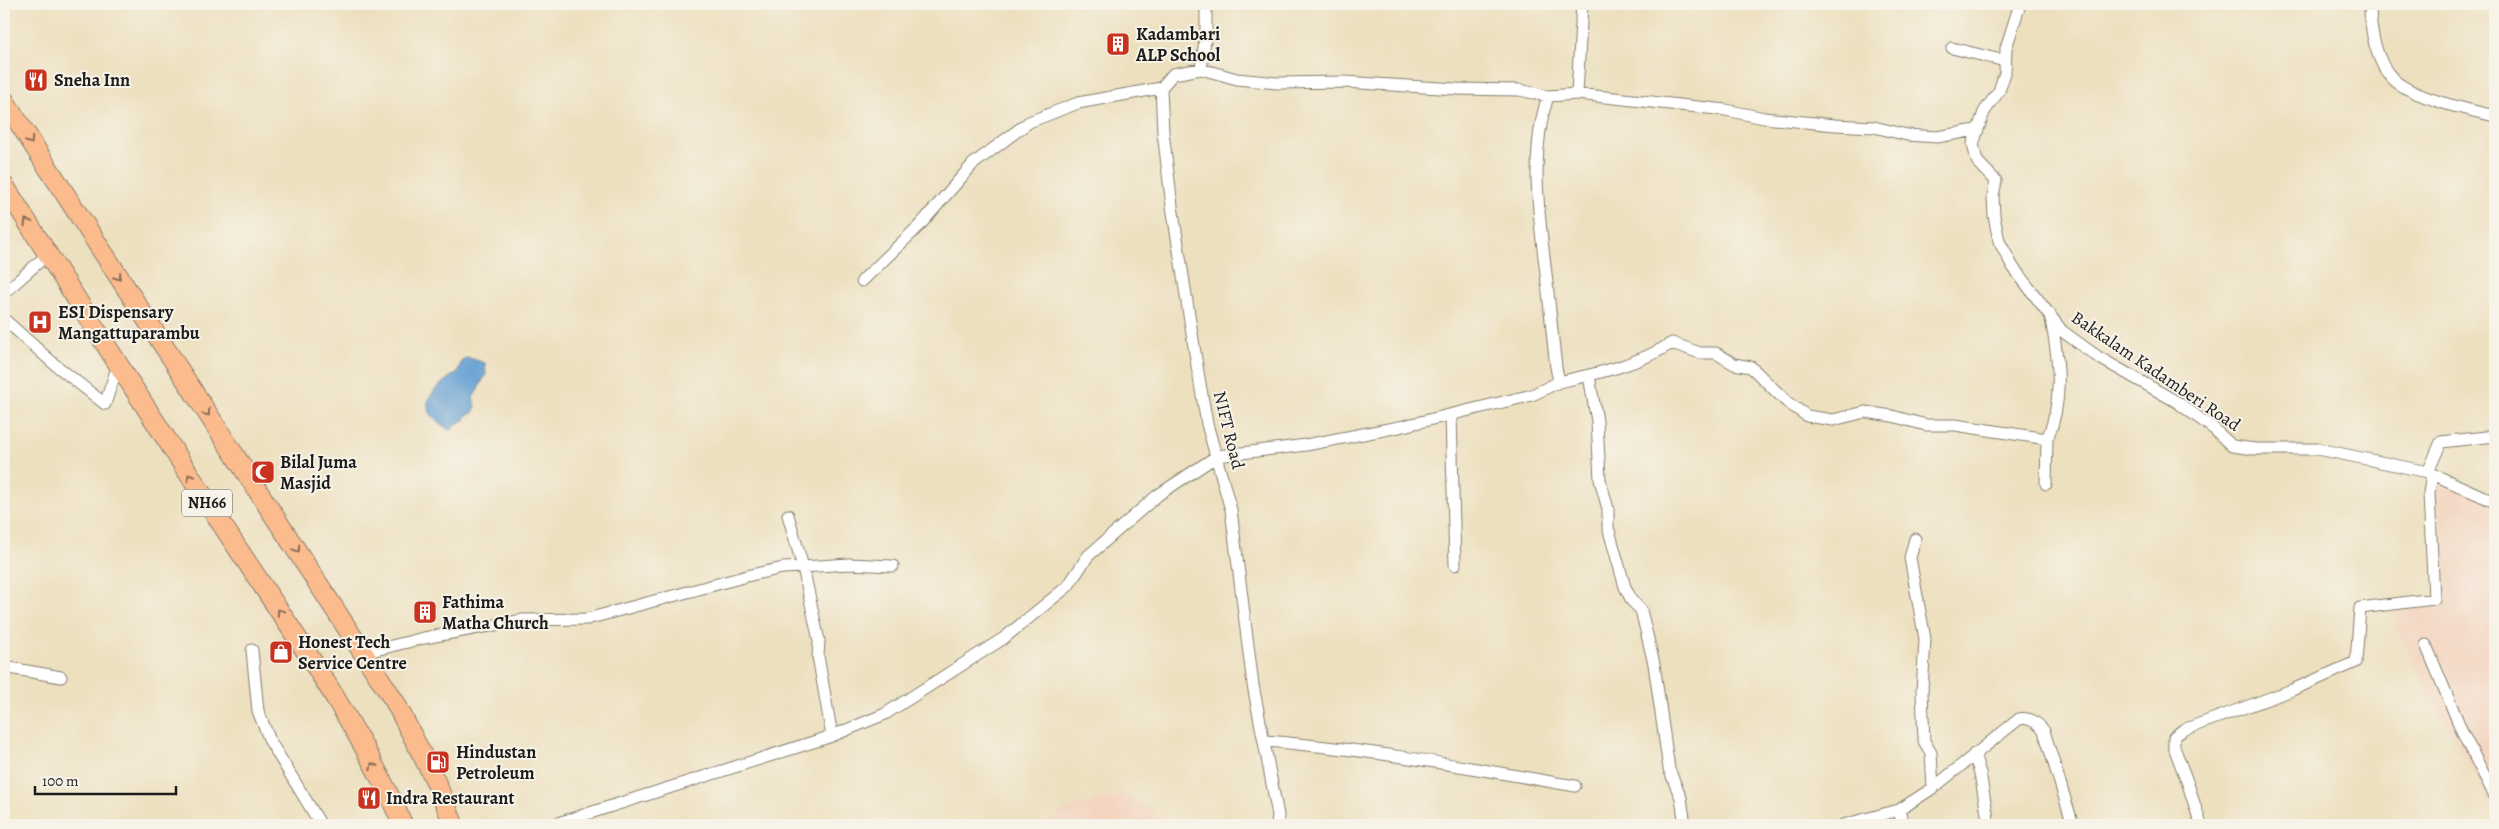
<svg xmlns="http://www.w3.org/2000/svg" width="2499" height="829" font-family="Alegreya,serif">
<rect width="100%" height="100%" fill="#f7f3e8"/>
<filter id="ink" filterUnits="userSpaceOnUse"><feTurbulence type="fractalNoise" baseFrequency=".02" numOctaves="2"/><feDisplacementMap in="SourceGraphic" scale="10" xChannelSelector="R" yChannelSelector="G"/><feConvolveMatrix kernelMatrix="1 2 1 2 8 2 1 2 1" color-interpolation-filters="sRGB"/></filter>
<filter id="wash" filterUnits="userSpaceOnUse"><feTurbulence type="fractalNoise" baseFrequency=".0096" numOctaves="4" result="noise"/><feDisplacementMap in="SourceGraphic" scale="20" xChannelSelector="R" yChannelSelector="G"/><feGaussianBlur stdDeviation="1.12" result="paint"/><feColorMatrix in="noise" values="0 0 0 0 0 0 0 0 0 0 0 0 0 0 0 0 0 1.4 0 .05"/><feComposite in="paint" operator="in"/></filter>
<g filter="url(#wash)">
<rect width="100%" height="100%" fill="#ede0bf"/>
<!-- built -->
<path fill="#f3d4bf" d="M2435 485 2470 494 2495 508V811L2423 684 2399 633 2392 610 2447 604 2441 524Z
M1126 794 1154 812 1165 825H1044L1065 809Z"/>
<!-- water -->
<path fill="#629ed3" stroke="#3f5d78" d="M469 358 485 363 486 374 473 398 476 406 473 413 466 415 465 420 456 424 450 431C443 425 430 417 428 408 425 395 447 378 457 373L463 359Z"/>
</g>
<g filter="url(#ink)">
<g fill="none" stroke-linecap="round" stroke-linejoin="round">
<!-- minor casing -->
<g stroke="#847e6e" stroke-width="13">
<path id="minor" d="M2020 4 2006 48 2005 73 1999 91 1984 112 1973 144 1977 161 1996 181 1993 196 1994 216 1999 241 2013 267 2062 331 2098 357 2177 402 2214 429 2232 446 2255 449H2318L2352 456 2428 472 2495 502
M2370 4C2370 28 2375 62 2394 80 2414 98 2468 110 2495 116
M1952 48 2005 61
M1201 69 1206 33V4
M1577 94 1582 4
M1548 96C1530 151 1538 208 1545 265 1549 299 1552 333 1556 367L1559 382C1599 373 1637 365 1672 343L1700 353H1716L1734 364 1751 367 1787 402 1807 416 1833 420 1865 412 1892 416 1926 425H1955L2047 439C2065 399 2058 355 2050 314
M862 281 920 225 973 164 1029 122 1078 103 1161 88
M4 293 48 254
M4 319 53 363 105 404 118 365
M1589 376 1597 421 1600 480 1608 509V527L1625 587 1632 601 1641 610 1654 664 1669 769 1681 798 1685 825
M1451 415 1455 565
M2428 472 2441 442 2495 436
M2046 484 2047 439
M1915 539 1910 558 1925 639 1922 692 1924 741 1931 753 1933 788
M2426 645 2464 736 2495 796
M252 650 258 711 270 741 321 825
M363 653 424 638 523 620 587 619 751 575 783 568 803 567 788 515
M4 667 61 677
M832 736 885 714 1004 638 1068 586 1088 556 1158 495 1217 456 1306 445 1399 427 1532 395 1559 382
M1265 741C1369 749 1472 768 1575 786
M1974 754 1980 773 1989 825
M1899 810 1903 825
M552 825 832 736 818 656 819 641 803 567 849 564 893 566
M1277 825 1278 815 1253 685 1231 510 1207 424 1198 372 1172 206 1163 132 1161 88 1173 74 1201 69 1237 79 1277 83 1344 82 1456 89 1519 90 1548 96 1577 94 1726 110 1764 118 1835 125 1874 127 1907 135 1937 137 1976 130
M1843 825 1899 810 1933 788 2019 719C2030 717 2037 722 2044 731L2073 825
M2201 825 2188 784 2174 747V737L2183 730 2292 690 2356 662 2360 608 2434 599 2429 493 2432 474"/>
</g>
<!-- trunk casing -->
<g stroke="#847e6e" stroke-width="21">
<path id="trunk" d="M4 100 395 702 435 780 454 825
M4 185C75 297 146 409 219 520 284 620 355 716 403 825"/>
</g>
<!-- minor -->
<use href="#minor" stroke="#fff" stroke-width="11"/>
<!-- trunk -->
<use href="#trunk" stroke="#fbbb8d" stroke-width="19"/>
</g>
<!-- one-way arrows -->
<defs><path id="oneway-chevron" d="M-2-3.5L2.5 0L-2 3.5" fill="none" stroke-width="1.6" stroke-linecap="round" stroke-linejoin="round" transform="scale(1.25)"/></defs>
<g stroke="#8c6c54">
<use href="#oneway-chevron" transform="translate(30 141) rotate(57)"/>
<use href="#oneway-chevron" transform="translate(27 222) rotate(-122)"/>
<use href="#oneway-chevron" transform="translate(118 277) rotate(57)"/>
<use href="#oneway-chevron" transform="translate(207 413) rotate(56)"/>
<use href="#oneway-chevron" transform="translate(190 477) rotate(-123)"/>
<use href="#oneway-chevron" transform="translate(297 549) rotate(56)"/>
<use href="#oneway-chevron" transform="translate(280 612) rotate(-124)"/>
<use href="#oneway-chevron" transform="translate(373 766) rotate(-119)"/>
</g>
</g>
<!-- icons -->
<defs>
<g id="building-square" transform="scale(1.25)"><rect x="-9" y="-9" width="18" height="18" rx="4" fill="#c8321e" stroke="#f7f3e8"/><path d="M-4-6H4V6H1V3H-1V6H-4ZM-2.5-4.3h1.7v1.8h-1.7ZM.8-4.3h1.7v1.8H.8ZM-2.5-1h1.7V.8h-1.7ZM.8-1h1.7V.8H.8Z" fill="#fff"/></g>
<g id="restaurant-square" transform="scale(1.25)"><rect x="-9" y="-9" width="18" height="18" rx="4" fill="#c8321e" stroke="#f7f3e8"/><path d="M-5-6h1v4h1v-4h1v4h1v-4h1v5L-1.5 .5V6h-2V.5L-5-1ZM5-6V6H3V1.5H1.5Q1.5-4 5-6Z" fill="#fff"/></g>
<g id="hospital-square" transform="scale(1.25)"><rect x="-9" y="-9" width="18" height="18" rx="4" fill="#c8321e" stroke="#f7f3e8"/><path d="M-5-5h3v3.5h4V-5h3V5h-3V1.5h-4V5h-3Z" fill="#fff"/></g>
<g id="mosque-square" transform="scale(1.25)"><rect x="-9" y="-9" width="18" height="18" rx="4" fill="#c8321e" stroke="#f7f3e8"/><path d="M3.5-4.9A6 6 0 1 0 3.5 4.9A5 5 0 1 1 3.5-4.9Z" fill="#fff"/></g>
<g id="shop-square" transform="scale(1.25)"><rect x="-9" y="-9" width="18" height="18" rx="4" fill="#c8321e" stroke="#f7f3e8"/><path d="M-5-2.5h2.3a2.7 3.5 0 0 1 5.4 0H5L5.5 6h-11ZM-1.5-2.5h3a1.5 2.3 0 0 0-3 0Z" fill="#fff"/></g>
<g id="fuel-square" transform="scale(1.25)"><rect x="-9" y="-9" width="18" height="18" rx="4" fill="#c8321e" stroke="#f7f3e8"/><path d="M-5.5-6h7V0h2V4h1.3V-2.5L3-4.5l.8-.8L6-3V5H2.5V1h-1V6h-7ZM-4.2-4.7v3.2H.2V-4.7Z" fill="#fff"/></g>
</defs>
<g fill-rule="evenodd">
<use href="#building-square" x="1118" y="44"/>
<use href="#restaurant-square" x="36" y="80"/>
<use href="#hospital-square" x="40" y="322"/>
<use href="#mosque-square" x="263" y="472"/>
<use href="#building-square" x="425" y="612"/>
<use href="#shop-square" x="281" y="652"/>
<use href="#fuel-square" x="438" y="762"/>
<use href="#restaurant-square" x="369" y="798"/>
</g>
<g text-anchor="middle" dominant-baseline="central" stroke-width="4" stroke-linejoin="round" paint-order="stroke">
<!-- shield labels -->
<rect fill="#f7f3e8" stroke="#5e5c59" stroke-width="1" x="182" y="489.5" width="50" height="27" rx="4"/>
<g font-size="16" font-weight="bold" fill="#1c1c1c">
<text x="207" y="503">NH66</text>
</g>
<!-- poi labels -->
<g font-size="18" font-weight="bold" fill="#1c1c1c" stroke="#f7f3e8" text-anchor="start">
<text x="1136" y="34">Kadambari<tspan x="1136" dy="21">ALP School</tspan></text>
<text x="54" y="80">Sneha Inn</text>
<text x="58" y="312">ESI Dispensary<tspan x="58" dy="21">Mangattuparambu</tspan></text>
<text x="280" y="462">Bilal Juma<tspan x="280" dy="21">Masjid</tspan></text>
<text x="442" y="602">Fathima<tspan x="442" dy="21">Matha Church</tspan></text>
<text x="298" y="642">Honest Tech<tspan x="298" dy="21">Service Centre</tspan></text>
<text x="456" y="752">Hindustan<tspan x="456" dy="21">Petroleum</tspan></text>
<text x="386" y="798">Indra Restaurant</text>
</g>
<!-- street labels -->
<g font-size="18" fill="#1c1c1c" stroke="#f7f3e8">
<text transform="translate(2156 371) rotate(34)">Bakkalam Kadamberi Road</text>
<text transform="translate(1229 430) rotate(76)">NIFT Road</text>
</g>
</g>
<!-- margin -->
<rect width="2499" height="829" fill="none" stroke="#f7f3e8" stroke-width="20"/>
<!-- scale -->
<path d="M35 786v8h141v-8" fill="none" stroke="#1c1c1c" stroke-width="2.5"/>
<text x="42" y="786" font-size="15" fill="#1c1c1c" stroke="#f7f3e8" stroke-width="4" paint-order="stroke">100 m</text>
</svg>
